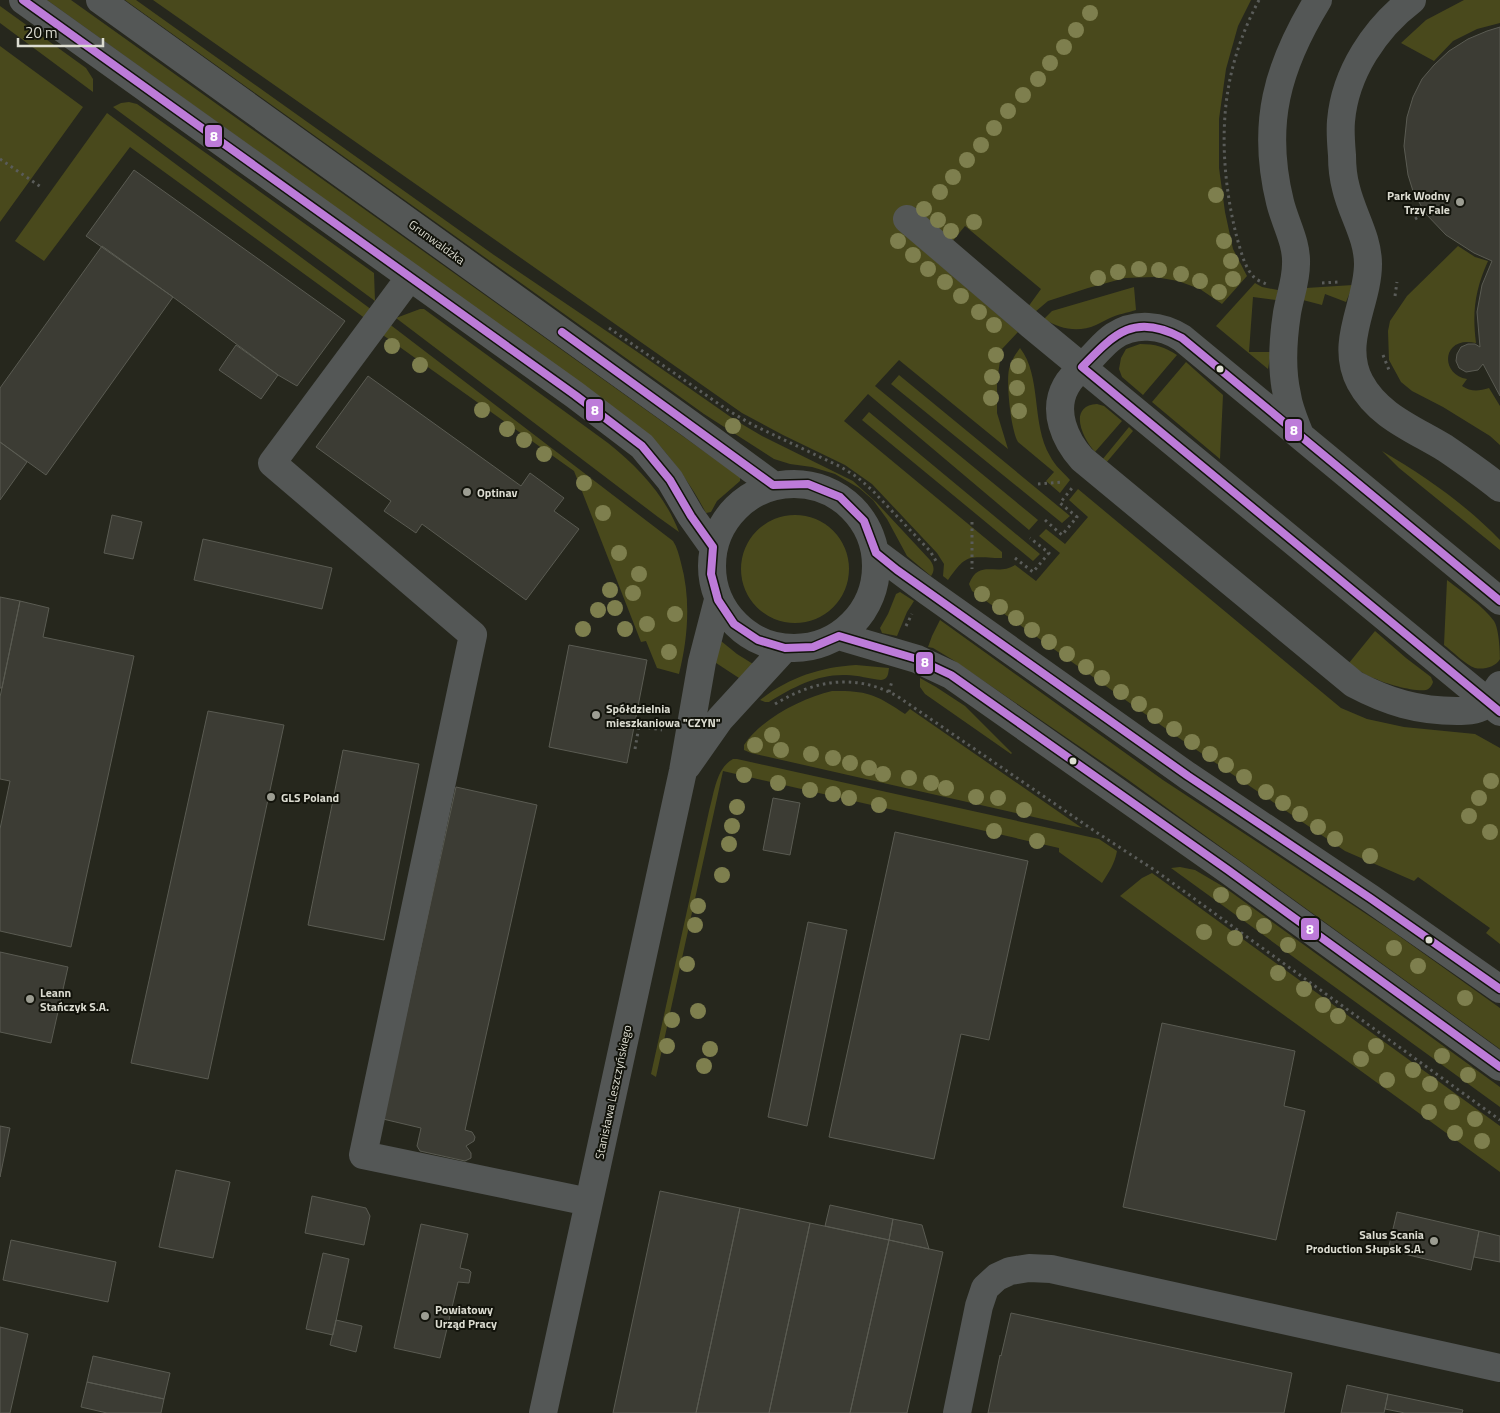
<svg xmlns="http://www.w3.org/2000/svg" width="1500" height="1413" font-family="'Titillium Web',sans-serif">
<rect width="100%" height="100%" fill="#26271d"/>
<!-- green -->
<path fill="#49491c" d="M47 0H71L740 477V481L717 501 711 512 706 513C693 488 678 467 660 446L303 184Z
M125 0H136L494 255 636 351 735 420 762 436 853 481 876 502 930 560C934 565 935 571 931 576L907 556 887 519 873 500 859 488 835 474 812 467 790 464 774 459 704 414Z
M153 0H1251L1238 26 1226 69 1219 119V168L1225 212 1233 249 1247 276 1222 304 1200 289 1178 281 1155 277 1125 278 1088 288 1048 301 1035 312 1028 307 1041 289 965 226 951 243 897 228 1018 332 1002 349 997 380V413L1008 449 899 360 875 386 1038 520 1029 530 868 394 844 421 1002 552V558C970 558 968 551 948 580L943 576 944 564 937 553 872 484 845 465 783 435 742 413Z
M1464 0H1500V23L1477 29 1453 41 1434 61 1401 43 1426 20Z
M0 6 86 68 93 79V92L0 23Z
M0 46 83 107 0 222Z
M129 102 137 104 374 273 375 301 113 107 121 103Z
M107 113 372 310 366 319 130 147 44 261 15 241Z
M1458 246 1475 257 1488 261C1475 290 1472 312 1476 343 1442 335 1439 374 1467 379L1462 386C1471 392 1479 391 1489 388L1500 406V445L1490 436 1443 407 1412 391 1401 382 1389 360 1388 331 1390 321 1407 296Z
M1255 283 1262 287 1278 290 1276 300 1253 297 1249 352H1271L1268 369 1216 326Z
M1353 285 1346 302 1325 294 1322 305 1303 300 1306 288Z
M1134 287 1136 310C1127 313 1118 314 1110 318 1105 320 1101 323 1096 325 1078 333 1060 329 1044 319L1052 311Z
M420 309H424L608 443C638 467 665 495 679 532L658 517 396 318Z
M388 323 673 541C677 547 679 555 681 563 691 599 688 638 679 674L657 668 646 641 641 642 574 471 380 333Z
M1140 344C1155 344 1165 347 1177 355L1143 395 1122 377 1119 369 1121 358 1126 349Z
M1020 348C1042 376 1031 424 1050 456 1055 466 1063 472 1070 480L1060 493 1046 481 1054 472 1018 442C1011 430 1006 384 1009 369 1011 361 1015 355 1020 348Z
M1186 362 1223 395 1220 459 1152 402Z
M899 375 1070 516 1062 523 891 384Z
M1097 404 1104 406 1122 421 1095 452C1083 439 1067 406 1097 404Z
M869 412 1040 554 1033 561 862 420Z
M1129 427 1133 431 1106 463 1102 460Z
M1382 451C1425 476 1465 504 1500 540V550L1399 468Z
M1078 489 1341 708 1367 719 1404 727 1475 734 1500 748V944L1486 933 1490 928 1418 877 1414 881 1345 851 1179 738 972 591 969 584C979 558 997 577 1015 565L1036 581 1060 553 1039 536 1046 529 1065 544 1088 517 1069 500Z
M741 569a54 54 0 1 1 108 0a54 54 0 1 1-108 0Z
M1447 580C1462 592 1483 606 1494 621 1499 629 1500 651 1500 659 1496 667 1483 670 1475 668 1466 665 1452 651 1444 645Z
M900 592 914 601 907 612 897 636 882 633 880 628 888 614 896 594Z
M940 620 1163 780 1392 931 1500 1008V1049L1127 779 953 660 933 648 928 647 932 636Z
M1375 631 1406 658 1431 677 1433 682C1432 685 1430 689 1426 690 1415 692 1386 684 1376 679 1366 676 1357 669 1349 663Z
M721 641 737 654 753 664V666L739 678 713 661Z
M856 665 889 668C888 675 888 679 881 680 870 679 858 675 846 675 818 674 793 687 769 702H765L760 700C788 678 820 667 856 665Z
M920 678 936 687 965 706 1012 753 1011 754 925 694 920 687Z
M832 691C867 690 877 695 905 714L910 709 1082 828 751 753 744 750V745C761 719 802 698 832 691Z
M733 759H737L1099 839 1117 851C1115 863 1109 872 1102 883L1059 852V848L723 771 656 1077 651 1074 709 811C714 794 716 768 733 759Z
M1180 867 1195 870 1224 887 1500 1087V1107L1171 868Z
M1152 873 1500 1126V1172L1120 896 1142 878Z"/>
<!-- building -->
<path fill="#3c3c34" stroke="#5a5b52" d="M1500 27V396L1483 364 1478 370 1466 372 1459 368 1456 361 1457 354 1461 347 1468 344H1475L1480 347 1477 312 1482 285 1492 261 1474 253 1446 235 1425 213 1413 191 1408 175 1404 146 1407 117 1413 97 1422 79 1434 65 1449 51 1468 39 1487 31Z
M134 170 345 321 297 386 278 375 173 297 86 236Z
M102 246 173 297 46 475 0 442V388Z
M236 345 278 375 261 399 219 370Z
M368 376 521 486 530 473 564 498 554 511 579 529 526 600 422 524 416 533 384 511 391 501 316 447Z
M0 442 27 462 0 500Z
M112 515 142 522 133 559 104 553Z
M203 539 332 568 322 609 194 580Z
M0 597 20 601 2 688H0Z
M20 601 49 608 43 637 134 656 71 947 0 931V829L10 781 0 779V697Z
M569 645 647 660 627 763 549 747Z
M208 711 284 725 208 1079 131 1063Z
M343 750 419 764 384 940 308 925Z
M456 787 537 805 465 1130 472 1132 475 1137 474 1141 466 1146 471 1153V1158L465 1161 420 1151 417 1146 421 1128 383 1119Z
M773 798 800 803 790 855 763 850Z
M895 832 1028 861 989 1040 961 1034 934 1159 829 1137Z
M808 922 847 930 807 1126 768 1117Z
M0 952 68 967 51 1043 0 1032Z
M1162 1023 1295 1051 1284 1106 1305 1111 1276 1240 1123 1207Z
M0 1126 10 1128 0 1177Z
M176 1170 230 1182 213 1258 159 1247Z
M660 1191 740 1208 696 1413H613Z
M312 1196 366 1208 370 1216 364 1245 305 1233Z
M830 1205 893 1219 889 1240 825 1226Z
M740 1208 810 1223 769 1413H696Z
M1397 1212 1479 1231 1471 1270 1388 1250Z
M893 1219 922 1225 929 1249 889 1240Z
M810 1223 889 1240 850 1413H769Z
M421 1224 468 1234 460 1268 469 1270 471 1272 469 1283 458 1282 440 1358 394 1348Z
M1479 1231 1500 1236V1262L1474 1257Z
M11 1240 116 1262 108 1302 3 1280Z
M889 1240 943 1252 907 1413H850Z
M323 1253 349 1259 333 1335 306 1329Z
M1011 1313 1292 1373 1284 1413H988L1000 1355 1001 1356Z
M336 1320 362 1326 356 1352 330 1345Z
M0 1327 28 1334 10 1413H0Z
M93 1356 170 1373 164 1399 87 1382Z
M87 1382 164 1399 161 1413H107L81 1407Z
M1347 1385 1388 1394 1384 1413H1341Z
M1388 1394 1463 1410 1462 1413H1405L1385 1409Z"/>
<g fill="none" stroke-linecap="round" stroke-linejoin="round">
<!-- path -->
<path stroke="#5a5c59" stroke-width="3" stroke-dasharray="2.5 4" stroke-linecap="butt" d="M1259 0C1244 28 1233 59 1228 90 1220 138 1225 191 1237 238 1241 251 1244 266 1253 276 1256 280 1262 282 1266 284
M0 159 41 187
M1415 219 1423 214
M1322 283 1338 282
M1395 296 1397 282
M609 328 729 411 753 425 841 467 857 477 872 490 930 551 936 561
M1383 355 1389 370
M1038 484 1064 482
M1045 520 1062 535 1077 517 1060 503 1072 488
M972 522V569
M1015 558 1033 572 1049 553 1030 538
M906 626 912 614
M889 692 892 681
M775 704C815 680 855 673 897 696L1096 832 1156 871 1500 1120
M635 749 639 726 662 730"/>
<!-- minor -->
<path stroke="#545756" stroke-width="28" d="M23 0 575 395 642 446 670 480 691 516 713 547
M100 0 690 424 773 485
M1412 0C1375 28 1345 73 1341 121 1340 132 1341 143 1342 155 1342 166 1343 177 1346 188 1352 214 1368 237 1368 264 1368 304 1339 342 1360 382 1378 416 1414 429 1445 448 1464 461 1483 474 1500 488
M907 219 1031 325 1500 712
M410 277 272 463 473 635 363 1155 589 1202
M1300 435C1295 422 1289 409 1287 395 1281 369 1283 339 1287 313 1290 296 1296 281 1296 264 1297 242 1285 223 1280 202 1261 124 1277 67 1318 0
M712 566a82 82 0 1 1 164 0a82 82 0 1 1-164 0Z
M876 553 927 591 1188 776 1370 898 1500 989
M1500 601 1182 338C1162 325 1135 322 1114 336 1105 342 1099 350 1092 357 1083 366 1072 375 1066 386 1052 411 1065 440 1082 459L1354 684C1388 702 1418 711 1457 711 1465 711 1476 711 1483 706 1490 701 1495 692 1500 685
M839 636 917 659 951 675 1228 870 1500 1067
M687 766 720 719 785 648
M543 1413 683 771 702 662 718 600
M957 1413 979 1306 985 1288 997 1277 1010 1271 1029 1268 1051 1269 1500 1368"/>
<!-- bus-1 casing -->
<g stroke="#12130b" stroke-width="11">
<path id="bus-1" d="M23 0 575 395 642 446 670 480 691 516 713 547 711 574 718 600 734 624 758 640 785 648 813 647 839 636 917 659 951 675 1228 870 1500 1067
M562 332 773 485 808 484 840 497 864 521 876 553 897 570 1188 776 1370 898 1500 989
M1500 601 1182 338C1134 312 1114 334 1082 367L1500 712"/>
</g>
<!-- bus-1 -->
<use href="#bus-1" stroke="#bd7bd9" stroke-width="8"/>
</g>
<!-- trees -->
<g fill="#7e7f4e">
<circle cx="1090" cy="13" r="8"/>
<circle cx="1076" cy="30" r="8"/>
<circle cx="1064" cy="47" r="8"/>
<circle cx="1050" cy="63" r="8"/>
<circle cx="1038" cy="79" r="8"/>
<circle cx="1023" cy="95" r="8"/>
<circle cx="1008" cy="111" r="8"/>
<circle cx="994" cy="128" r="8"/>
<circle cx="981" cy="145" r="8"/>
<circle cx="967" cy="160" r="8"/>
<circle cx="953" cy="177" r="8"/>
<circle cx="940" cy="192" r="8"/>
<circle cx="1216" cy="195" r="8"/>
<circle cx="924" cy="209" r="8"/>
<circle cx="938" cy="220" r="8"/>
<circle cx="974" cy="222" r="8"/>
<circle cx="951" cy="231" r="8"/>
<circle cx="898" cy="241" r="8"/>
<circle cx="1224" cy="241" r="8"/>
<circle cx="913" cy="255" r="8"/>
<circle cx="1231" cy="261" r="8"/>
<circle cx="928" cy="269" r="8"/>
<circle cx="1139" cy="269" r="8"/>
<circle cx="1159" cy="270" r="8"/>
<circle cx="1118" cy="272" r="8"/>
<circle cx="1181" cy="274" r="8"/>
<circle cx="1098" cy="278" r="8"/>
<circle cx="1233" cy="279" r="8"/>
<circle cx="1200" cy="281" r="8"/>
<circle cx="945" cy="282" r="8"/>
<circle cx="1219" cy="292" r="8"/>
<circle cx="961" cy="296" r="8"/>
<circle cx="979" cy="312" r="8"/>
<circle cx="994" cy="325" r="8"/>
<circle cx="392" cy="346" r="8"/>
<circle cx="996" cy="355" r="8"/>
<circle cx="420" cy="365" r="8"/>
<circle cx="1018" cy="366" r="8"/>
<circle cx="992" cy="377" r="8"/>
<circle cx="1017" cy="388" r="8"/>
<circle cx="991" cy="398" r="8"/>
<circle cx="482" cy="410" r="8"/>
<circle cx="1019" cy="411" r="8"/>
<circle cx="733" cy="426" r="8"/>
<circle cx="507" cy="429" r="8"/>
<circle cx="524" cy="440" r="8"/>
<circle cx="544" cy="454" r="8"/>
<circle cx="584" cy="483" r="8"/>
<circle cx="603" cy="513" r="8"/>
<circle cx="619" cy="553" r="8"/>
<circle cx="639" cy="574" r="8"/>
<circle cx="610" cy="590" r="8"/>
<circle cx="633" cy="593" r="8"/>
<circle cx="982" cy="594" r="8"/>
<circle cx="1000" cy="607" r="8"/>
<circle cx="615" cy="608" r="8"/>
<circle cx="598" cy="610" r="8"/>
<circle cx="675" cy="614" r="8"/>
<circle cx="1016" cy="618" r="8"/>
<circle cx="647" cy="624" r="8"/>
<circle cx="583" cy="629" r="8"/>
<circle cx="625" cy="629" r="8"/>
<circle cx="1032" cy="630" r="8"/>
<circle cx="1049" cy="642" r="8"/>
<circle cx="669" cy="652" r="8"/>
<circle cx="1067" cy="654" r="8"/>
<circle cx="1086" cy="667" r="8"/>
<circle cx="1102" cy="678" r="8"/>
<circle cx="1121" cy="692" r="8"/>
<circle cx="1139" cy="704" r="8"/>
<circle cx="1155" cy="716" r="8"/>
<circle cx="1174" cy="729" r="8"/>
<circle cx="772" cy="735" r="8"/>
<circle cx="1192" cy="742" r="8"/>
<circle cx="755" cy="745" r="8"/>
<circle cx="781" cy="750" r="8"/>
<circle cx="811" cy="754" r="8"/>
<circle cx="1210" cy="754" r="8"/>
<circle cx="833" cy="758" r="8"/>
<circle cx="850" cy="763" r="8"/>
<circle cx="1226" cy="765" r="8"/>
<circle cx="869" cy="768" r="8"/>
<circle cx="883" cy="774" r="8"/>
<circle cx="744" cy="775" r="8"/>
<circle cx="1244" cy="777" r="8"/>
<circle cx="909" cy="778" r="8"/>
<circle cx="1491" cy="781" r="8"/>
<circle cx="778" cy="783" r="8"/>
<circle cx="931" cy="783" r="8"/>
<circle cx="946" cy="788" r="8"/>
<circle cx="810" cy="790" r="8"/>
<circle cx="1266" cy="792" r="8"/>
<circle cx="833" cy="794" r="8"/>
<circle cx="976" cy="797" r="8"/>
<circle cx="849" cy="798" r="8"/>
<circle cx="998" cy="798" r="8"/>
<circle cx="1479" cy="798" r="8"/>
<circle cx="1283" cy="803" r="8"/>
<circle cx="879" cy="805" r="8"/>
<circle cx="737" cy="807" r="8"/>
<circle cx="1024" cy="810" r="8"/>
<circle cx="1300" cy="814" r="8"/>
<circle cx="1469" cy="816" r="8"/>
<circle cx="732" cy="826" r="8"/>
<circle cx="1318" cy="827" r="8"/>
<circle cx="994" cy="831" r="8"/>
<circle cx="1490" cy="832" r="8"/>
<circle cx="1335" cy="839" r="8"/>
<circle cx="1037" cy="841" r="8"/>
<circle cx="729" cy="844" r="8"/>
<circle cx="1370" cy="856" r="8"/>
<circle cx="722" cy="875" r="8"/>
<circle cx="1221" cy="895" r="8"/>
<circle cx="698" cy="906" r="8"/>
<circle cx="1244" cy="913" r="8"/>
<circle cx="695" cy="925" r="8"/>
<circle cx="1264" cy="926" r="8"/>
<circle cx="1204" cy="932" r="8"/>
<circle cx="1235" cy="938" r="8"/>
<circle cx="1288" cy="945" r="8"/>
<circle cx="1394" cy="948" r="8"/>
<circle cx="687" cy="964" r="8"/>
<circle cx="1418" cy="966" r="8"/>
<circle cx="1278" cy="973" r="8"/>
<circle cx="1304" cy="989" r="8"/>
<circle cx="1465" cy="998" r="8"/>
<circle cx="1323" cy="1005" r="8"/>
<circle cx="698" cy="1011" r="8"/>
<circle cx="1338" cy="1016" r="8"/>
<circle cx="672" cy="1020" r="8"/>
<circle cx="667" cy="1046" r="8"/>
<circle cx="1376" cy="1046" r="8"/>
<circle cx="710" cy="1049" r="8"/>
<circle cx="1442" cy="1056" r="8"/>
<circle cx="1361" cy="1059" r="8"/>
<circle cx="704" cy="1066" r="8"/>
<circle cx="1413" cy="1070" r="8"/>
<circle cx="1468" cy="1075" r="8"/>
<circle cx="1387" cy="1080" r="8"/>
<circle cx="1430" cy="1084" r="8"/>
<circle cx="1452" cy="1102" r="8"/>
<circle cx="1429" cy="1112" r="8"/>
<circle cx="1475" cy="1119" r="8"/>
<circle cx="1455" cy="1133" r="8"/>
<circle cx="1482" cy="1141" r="8"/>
</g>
<!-- markers -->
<g fill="#9c9d92" stroke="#12130b" stroke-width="2">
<circle cx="1460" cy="202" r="5"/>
<circle cx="467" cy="492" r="5"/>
<circle cx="596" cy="715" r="5"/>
<circle cx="271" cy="797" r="5"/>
<circle cx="30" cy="999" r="5"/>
<circle cx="1434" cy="1241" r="5"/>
<circle cx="425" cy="1316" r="5"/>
</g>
<g fill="#dcdcd1" stroke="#12130b" stroke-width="2">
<circle cx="1220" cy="369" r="4.5"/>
<circle cx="1073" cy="761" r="4.5"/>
<circle cx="1429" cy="940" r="4.5"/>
</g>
<g text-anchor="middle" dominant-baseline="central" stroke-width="4" stroke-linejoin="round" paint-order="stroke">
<!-- poi labels -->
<g font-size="12" font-weight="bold" fill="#dcdcd1" stroke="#12130b" text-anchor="start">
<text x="1450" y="195" text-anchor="end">Park Wodny<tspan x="1450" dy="14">Trzy Fale</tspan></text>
<text x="477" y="492">Optinav</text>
<text x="606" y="708">Spółdzielnia<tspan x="606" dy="14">mieszkaniowa "CZYN"</tspan></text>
<text x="281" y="797">GLS Poland</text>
<text x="40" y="992">Leann<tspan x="40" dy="14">Stańczyk S.A.</tspan></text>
<text x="1424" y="1234" text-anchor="end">Salus Scania<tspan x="1424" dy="14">Production Słupsk S.A.</tspan></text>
<text x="435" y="1309">Powiatowy<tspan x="435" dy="14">Urząd Pracy</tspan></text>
</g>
<!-- street labels -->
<g font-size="12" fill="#dcdcd1" stroke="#12130b">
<text transform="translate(437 242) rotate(36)">Grunwaldzka</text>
<text transform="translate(613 1092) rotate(-78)">Stanisława Leszczyńskiego</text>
</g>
</g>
<g stroke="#12130b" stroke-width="2">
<rect x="204" y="124" width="19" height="24" rx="5" fill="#bd7bd9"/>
<rect x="585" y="398" width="19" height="24" rx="5" fill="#bd7bd9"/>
<rect x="1284" y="418" width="19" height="24" rx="5" fill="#bd7bd9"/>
<rect x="915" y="651" width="19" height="24" rx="5" fill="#bd7bd9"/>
<rect x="1300" y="917" width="20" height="24" rx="5" fill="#bd7bd9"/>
</g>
<g font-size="14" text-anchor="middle" font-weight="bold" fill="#fff">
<text x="214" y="141">8</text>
<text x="595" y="415">8</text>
<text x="1294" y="435">8</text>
<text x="925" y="667">8</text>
<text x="1310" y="934">8</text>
</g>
<!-- scale -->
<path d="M18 38v8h85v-8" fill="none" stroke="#dcdcd1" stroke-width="2.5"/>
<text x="25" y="38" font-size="15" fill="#dcdcd1" stroke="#12130b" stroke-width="4" paint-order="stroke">20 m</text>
</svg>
